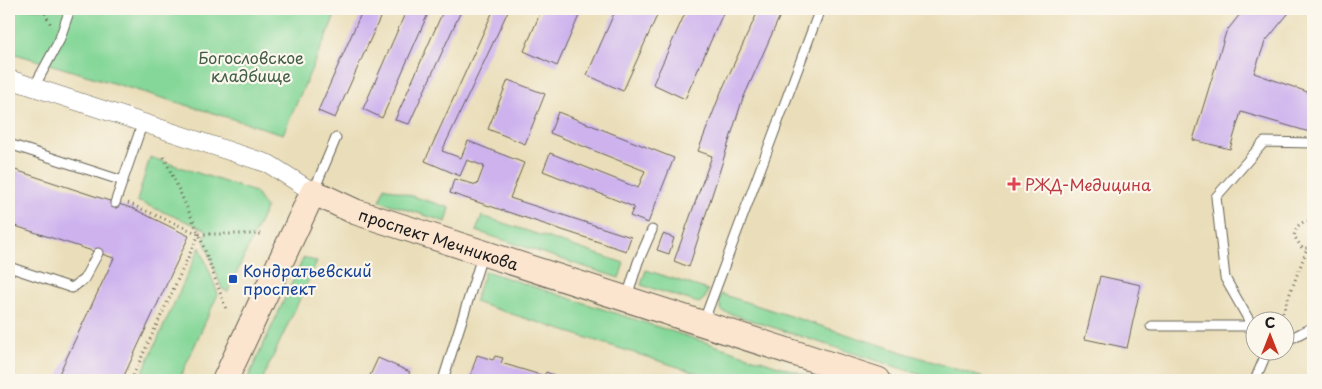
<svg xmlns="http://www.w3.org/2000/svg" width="1322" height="389" font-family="'Playpen Sans',sans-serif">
<rect width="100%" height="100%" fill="#fbf7ec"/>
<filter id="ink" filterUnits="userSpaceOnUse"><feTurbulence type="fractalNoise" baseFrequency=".02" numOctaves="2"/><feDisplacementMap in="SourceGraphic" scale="10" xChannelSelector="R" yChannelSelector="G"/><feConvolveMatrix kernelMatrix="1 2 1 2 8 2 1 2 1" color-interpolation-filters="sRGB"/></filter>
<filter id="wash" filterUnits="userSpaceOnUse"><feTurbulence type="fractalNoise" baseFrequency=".0096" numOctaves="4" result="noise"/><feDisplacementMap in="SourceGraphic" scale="20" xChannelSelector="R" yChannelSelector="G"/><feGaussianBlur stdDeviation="1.12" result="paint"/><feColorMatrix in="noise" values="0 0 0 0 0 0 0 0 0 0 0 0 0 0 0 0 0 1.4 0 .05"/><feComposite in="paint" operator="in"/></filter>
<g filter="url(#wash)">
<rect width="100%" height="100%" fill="#eadeba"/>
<!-- green -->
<path fill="#85d799" stroke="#507a5a" d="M9 9H338L283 134 9 52Z
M150 157 255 192 266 208 228 292 222 289 204 240 207 230 137 201Z
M384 187 450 208 446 222 380 201Z
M482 216 624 263 619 278 476 231Z
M200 247 218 294 179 380H139Z
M304 257 317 262 262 380H247Z
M646 270 708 290 705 298 699 303 641 285Z
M485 271 822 380H719L474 302Z
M721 294 990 380H937L722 311 719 302Z"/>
<g id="blocks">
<!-- building -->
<path fill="#cdb2ee" d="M363 9H384L335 118 318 111Z
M407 9H430L382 118 363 109Z
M444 9H462L409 124 395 120Z
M494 9H509L442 151 461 158 468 141 524 163 510 198 631 237 626 251 450 193 454 179 477 185 484 166 467 160 460 176 425 161Z
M542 9H582L557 66 524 51Z
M616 9H660L623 91 587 75Z
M687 9H725L685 99 653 84Z
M759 9H783L742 101 689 267 674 261 712 156 698 151 721 92Z
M1244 9H1292L1265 42 1254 73 1313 94V133L1241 112 1230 149 1193 140 1226 32Z
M508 80 545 94 525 144 488 129Z
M558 112 674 158 648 223 630 216 634 207 543 171 550 153 638 188 645 171 550 133Z
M9 168 134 209 189 236 122 380H56L114 258 9 224Z
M663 234 674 238 669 254 657 250Z
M1100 276 1141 285 1127 348 1085 339Z
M477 355 493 360 495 356 503 358 501 363 544 376 546 372 554 375 552 380H469Z
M378 358 410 372 406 380H368Z"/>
</g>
</g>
<g filter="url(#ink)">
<use href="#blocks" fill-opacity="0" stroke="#646053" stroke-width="1"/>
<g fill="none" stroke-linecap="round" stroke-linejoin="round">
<!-- lane casing -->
<g stroke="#646053" stroke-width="11">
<path id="lane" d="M34 87 59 41 70 9
M9 144 123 181
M314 190 336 138
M115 203 143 122
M9 267 72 288 84 279 98 253
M627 297 638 262 652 230
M703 323 820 9
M1151 326H1253
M1254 329 1225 278 1216 197 1264 142 1313 143
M1284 342 1313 327
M443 380 483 253
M1255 380 1267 352"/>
</g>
<!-- street casing -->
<g stroke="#646053" stroke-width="19">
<path id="street" d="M9 79 269 164 313 192"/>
</g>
<!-- secondary casing -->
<g stroke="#646053" stroke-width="27">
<g id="secondary">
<path id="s1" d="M225 380 313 192 356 212 878 380"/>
</g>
</g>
<!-- path -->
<path stroke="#646053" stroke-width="3" stroke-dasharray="1 4" stroke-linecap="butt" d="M43 9 51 25
M164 157 199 234H261
M128 203 199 234 226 309
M1313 222C1302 219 1296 226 1294 236L1302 248H1313
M1279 322 1307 249
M131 380 199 234"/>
<!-- lane -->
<use href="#lane" stroke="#fff" stroke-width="9"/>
<!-- street -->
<use href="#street" stroke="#fff" stroke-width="18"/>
<!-- secondary -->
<use href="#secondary" stroke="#fbe5cf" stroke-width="25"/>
</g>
</g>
<!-- markers -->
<path fill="#e0444e" stroke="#fbf7ec" stroke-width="2" d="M1011.5 176.5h5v5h5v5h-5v5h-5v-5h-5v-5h5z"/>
<rect fill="#1a4fb4" stroke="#fbf7ec" stroke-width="2" x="228" y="274" width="10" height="10" rx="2.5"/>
<g text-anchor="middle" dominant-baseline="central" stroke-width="4.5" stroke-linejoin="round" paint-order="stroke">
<!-- park labels -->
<g font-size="16" fill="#415d48" stroke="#fbf7ec">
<text x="251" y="57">Богословское<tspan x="251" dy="18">кладбище</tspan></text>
</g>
<!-- health labels -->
<g font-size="16" fill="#be3a42" stroke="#fbf7ec" text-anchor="start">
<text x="1025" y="184">РЖД-Медицина</text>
</g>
<!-- street labels -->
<g font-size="16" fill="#1c1c1c" stroke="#fbf7ec">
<text stroke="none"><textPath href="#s1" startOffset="342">проспект Мечникова</textPath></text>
</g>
<!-- transit labels -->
<g font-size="16" fill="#164399" stroke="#fbf7ec" text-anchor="start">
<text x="243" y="270">Кондратьевский<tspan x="243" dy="18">проспект</tspan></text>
</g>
</g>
<!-- margin -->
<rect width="1322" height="389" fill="none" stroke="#fbf7ec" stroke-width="30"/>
<!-- north arrow -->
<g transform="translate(1270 336)"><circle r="24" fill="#fbf7ec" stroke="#a29f99"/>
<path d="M0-4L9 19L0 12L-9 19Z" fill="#c8321e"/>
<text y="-8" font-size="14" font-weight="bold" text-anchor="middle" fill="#1c1c1c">С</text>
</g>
</svg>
